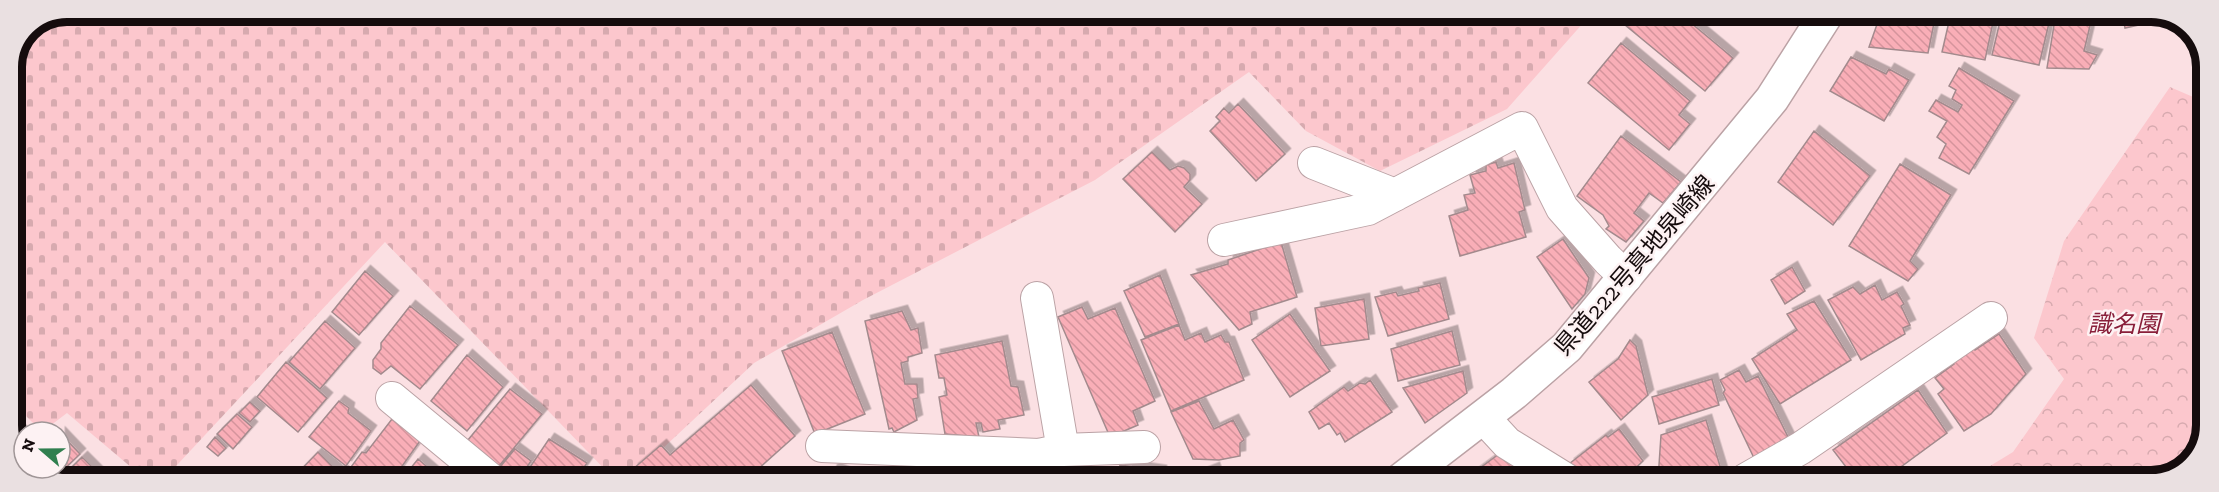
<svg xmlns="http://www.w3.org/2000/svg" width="2219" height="492" font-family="'Zilla Slab','Noto Sans JP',serif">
<defs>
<pattern id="cemetery-stones" width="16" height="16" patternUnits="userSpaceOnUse" patternTransform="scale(1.5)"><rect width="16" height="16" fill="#fcc7cd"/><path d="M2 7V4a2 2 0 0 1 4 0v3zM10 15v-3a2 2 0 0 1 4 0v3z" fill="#d7aaaf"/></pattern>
<pattern id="park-crowns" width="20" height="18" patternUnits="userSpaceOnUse" patternTransform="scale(1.5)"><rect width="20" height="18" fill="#fcc7cd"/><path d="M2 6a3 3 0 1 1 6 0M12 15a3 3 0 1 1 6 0" fill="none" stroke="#d7aaaf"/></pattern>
<pattern id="building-back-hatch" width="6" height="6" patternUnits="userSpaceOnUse" patternTransform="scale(1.5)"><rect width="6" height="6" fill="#f9aeb7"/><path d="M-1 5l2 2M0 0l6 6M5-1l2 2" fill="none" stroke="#d5949c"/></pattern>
<filter id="shadow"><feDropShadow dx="5.5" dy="-5.5" stdDeviation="0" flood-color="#0004"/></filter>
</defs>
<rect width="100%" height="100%" fill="#fbe0e3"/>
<!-- cemetery -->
<path fill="url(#cemetery-stones)" d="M67 12 1592 13 1507 109 1380 171 1306 131 1249 72 1095 180 863 300 754 363 630 479H614L385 242 164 479H145L67 413 42 432 12 402V67L28 28Z"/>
<!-- park -->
<path fill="url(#park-crowns)" d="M2170 87 2207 103 2206 435 2188 467 2152 480H1967L2013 452 2064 379 2034 338 2064 241Z"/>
<!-- building -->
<path fill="url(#building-back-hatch)" stroke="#a38a8d" stroke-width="1.5" filter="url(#shadow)" d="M1614 13H1679L1733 58 1705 91 1613 15Z
M1881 13H1936L1928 53 1869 47Z
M1951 13H1995L1985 60 1942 52Z
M2002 13 2049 23 2039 65 1992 55Z
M2056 13H2093L2084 51 2097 55 2089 69 2047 68Z
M2122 13H2162L2166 19 2125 28Z
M1621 43 1690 101 1679 115 1690 124 1669 150 1588 83Z
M1851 57 1886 74 1889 69 1909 80 1884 121 1830 91Z
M1959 68 2014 101 1969 174 1939 158 1946 144 1937 137 1947 121 1929 111 1936 100 1958 112 1962 105 1952 99 1956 90 1949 86Z
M1238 104 1285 154 1256 181 1210 131 1220 121 1216 117 1224 108 1229 113Z
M1814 131 1870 176 1833 225 1778 182Z
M1621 136 1681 182 1663 203 1649 193 1634 213 1644 221 1626 242 1606 229 1609 226 1603 215 1577 196Z
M1152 152 1170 170 1178 166 1184 168 1190 174V180L1184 187 1202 204 1175 232 1123 179Z
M1496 162 1498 168 1514 163 1525 210 1519 212 1526 237 1460 256 1449 216 1468 210 1464 195 1475 193 1470 175 1486 171V165Z
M1900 164 1951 195 1910 261 1918 269 1908 281 1849 246Z
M1563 239 1589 278 1585 294 1572 309 1537 257Z
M1281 242 1297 297 1250 312 1252 324 1239 330 1191 275 1228 264V260Z
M1792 267 1805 291 1785 304 1771 280Z
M365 271 393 296 359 335 332 312Z
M1160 275 1179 324 1145 337 1124 291Z
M1440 283 1449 319 1388 336 1375 297 1396 292 1398 296 1419 291 1418 288Z
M1875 285 1882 300 1897 292 1904 304 1901 306 1910 325 1903 328 1905 334 1861 360 1828 300 1853 287 1860 294Z
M1364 299 1369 339 1321 346 1315 308Z
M1814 301 1851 360 1780 404 1752 359 1797 330 1787 314Z
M410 306 458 345 420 389 391 366 381 374 373 368V360L381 349V343Z
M1082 307 1088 319 1115 308 1155 401 1133 411 1138 425 1110 437 1058 317Z
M902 311 911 330 918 328 922 353 908 357V361L901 363 905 384H917L918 398 913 399 917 420 894 432 892 428 889 429 865 321Z
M1290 314 1330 371 1290 397 1252 340Z
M325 321 355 348 320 389 289 362Z
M1179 325 1185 340 1201 333 1205 342 1221 335 1225 342H1229L1244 380 1171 411 1141 340Z
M1452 331 1460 365 1398 381 1391 349Z
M832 332 865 414 815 434 782 351Z
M1999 334 2026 374 1991 414 1964 431 1938 394 1944 389 1935 378 1954 364 1952 360 1972 347 1975 350Z
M1630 340 1636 346 1648 395 1621 420 1589 382 1618 359Z
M1002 341 1011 386 1018 387 1024 415 998 420 1000 429 983 432 981 423H976L979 437 945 434 939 397 947 395 944 378H939L935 355Z
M467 355 503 387 467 431 431 401Z
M286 362 327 398 298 432 257 397Z
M1739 370 1746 382 1758 376 1789 439 1754 458 1723 393 1725 390 1720 380Z
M1463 371 1467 393 1425 423 1403 388Z
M1712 379 1719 405 1659 424 1652 397Z
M1370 380 1392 412 1345 442 1340 433 1337 435 1329 423 1319 429 1309 412 1344 387 1348 391 1360 383 1365 384Z
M751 385 795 436 747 479H654L651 476 642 479 633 469 661 445 670 455Z
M510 389 542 414 499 466 468 440Z
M1918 390 1947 433 1883 480H1856L1833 450Z
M339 401 349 408 348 413 371 431 346 466 309 437Z
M1199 401 1214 429 1233 420 1244 440 1240 443V456L1219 460 1193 459 1171 412Z
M250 402 260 411 250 422 239 413Z
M237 414 252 427 233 449 217 434Z
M392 419 420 441 395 476 397 479H359L348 471 362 452 366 453Z
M1706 420 1723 476 1718 480H1658L1661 435Z
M12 423 24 434V455L12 432Z
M1619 429 1643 461 1623 480H1599L1589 469 1582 474 1569 464 1606 435 1608 437Z
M60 433 80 454 55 478 36 468H60Z
M215 437 226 448 218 456 207 447Z
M549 439 587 463 576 479H522Z
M515 449 531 461 519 479H515L500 467Z
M1503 451 1541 480H1464Z
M318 452 338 472 340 469 352 479H292Z
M82 457 103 478 60 479Z
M418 459 441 479H402Z
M1120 465 1161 471 1159 480H1117Z
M1214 468 1218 480H1184Z
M835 469 851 475V479H823L825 474 830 475 832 470Z
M134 472 141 479H128Z
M1629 475 1640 480H1624Z"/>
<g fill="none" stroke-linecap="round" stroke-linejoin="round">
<!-- street casing -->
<g stroke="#bba2a5" stroke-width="34">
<path id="street" d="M1314 163 1395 195
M1224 240 1368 209 1522 128 1562 208 1608 260 1626 277
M1037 298 1063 450
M392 398 490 479
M1483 417 1507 443 1567 480
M822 446 1039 455 1063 450 1144 447
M1745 480 1801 448 1991 318"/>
</g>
<!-- secondary casing -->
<g stroke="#bba2a5" stroke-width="36">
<path id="secondary" d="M1401 480 1514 393 1567 347 1772 99 1827 13"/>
</g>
<!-- street -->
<use href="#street" stroke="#fff" stroke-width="32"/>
<!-- secondary -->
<use href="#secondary" stroke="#fff" stroke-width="33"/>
</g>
<g text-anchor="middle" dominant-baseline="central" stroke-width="5" stroke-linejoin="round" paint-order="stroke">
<!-- street labels -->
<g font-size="24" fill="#150c0d" stroke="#fdf2f3">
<text transform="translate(1634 265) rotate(-49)">県道222号真地泉崎線</text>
</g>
<!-- park labels -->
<g font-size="24" font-style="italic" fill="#891f3a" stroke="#fdf2f3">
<text x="2124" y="323">識名園</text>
</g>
</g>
<!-- crop -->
<path d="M0 0H2219V492H0ZM67 22H2151A45 45 0 0 1 2196 67V425A45 45 0 0 1 2151 470H67A45 45 0 0 1 22 425V67A45 45 0 0 1 67 22Z" fill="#eae0e1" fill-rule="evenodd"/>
<path fill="none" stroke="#150c0d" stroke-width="8" d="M67 22H2151A45 45 0 0 1 2196 67V425A45 45 0 0 1 2151 470H67A45 45 0 0 1 22 425V67A45 45 0 0 1 67 22Z"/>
<!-- north arrow -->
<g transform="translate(42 450) rotate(290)"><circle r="28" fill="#fdf2f3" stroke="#a09697" stroke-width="1.5"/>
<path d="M0-4.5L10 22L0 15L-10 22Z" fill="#307f4f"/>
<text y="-9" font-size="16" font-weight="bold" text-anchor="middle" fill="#150c0d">N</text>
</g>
</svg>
